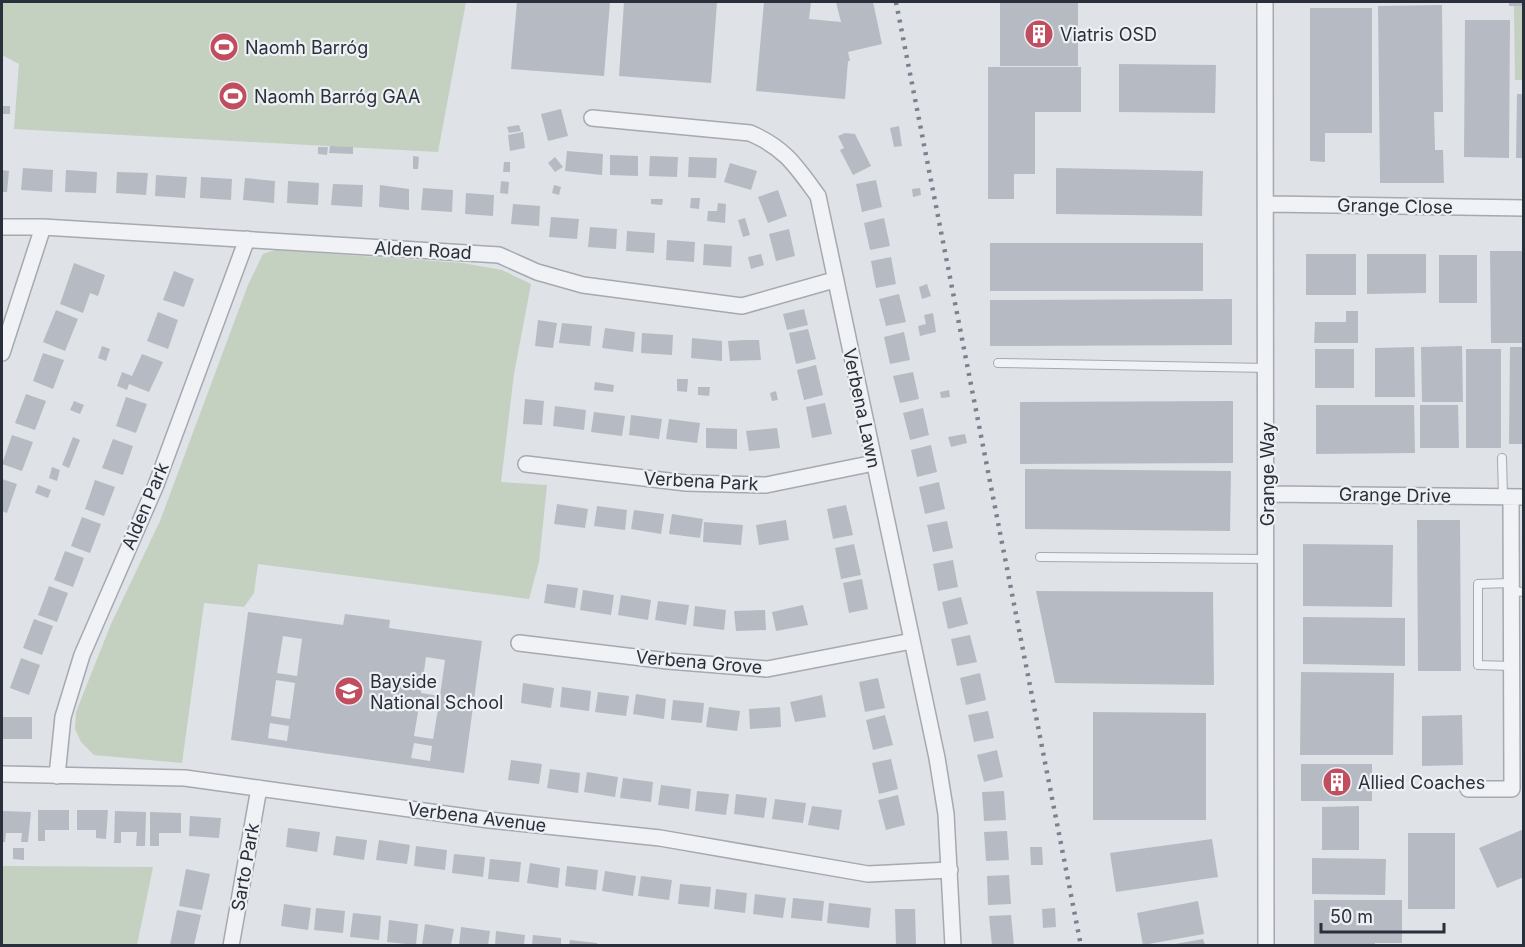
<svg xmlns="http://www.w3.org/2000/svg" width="1525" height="947" font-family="Inter,sans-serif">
<rect width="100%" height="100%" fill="#dfe2e7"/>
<!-- green -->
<path fill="#c4d0c0" d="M2 2H466L438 152 14 129 19 64 2 55Z
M1514 6H1523V80H1515Z
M275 250 463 263 502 270 531 284 514 374 501 482 547 485 539 562 529 599 258 564 254 593 244 607 204 603 182 763 94 755 81 742 75 729 76 712 111 624 160 521 248 285 263 254Z
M2 866 153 867 137 945H2Z"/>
<!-- building -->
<path fill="#b6bbc3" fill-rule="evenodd" d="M517 2H610L604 76 511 69Z
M624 2H717L711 83 619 76Z
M764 2H811L809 19 841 22 836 2H873L882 44 848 52 850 61H848L845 99 756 91Z
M1000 2H1078V66H1000Z
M1509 2H1524V6H1509Z
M1442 5 1443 112H1434L1435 150H1443L1444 183H1380L1378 6Z
M1310 8H1372V133H1325V162L1310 161Z
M1465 20H1510L1509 158 1464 157Z
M1119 64 1216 65 1215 113 1119 112Z
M988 67H1081V112H1035V174H1014V199H988Z
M1517 94H1524V158H1516Z
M2 106H10V114H2Z
M561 109 568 136 548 141 541 114Z
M519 125 521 131 509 133 507 127Z
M899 126 902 146 894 147 890 128Z
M523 132 525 148 510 151 508 135Z
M845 133 855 134 871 166 853 175 840 150 844 148 838 136Z
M330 146 353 147V154L329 153Z
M318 147H328L327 155 318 154Z
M567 151 603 154 602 175 565 171Z
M610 155 638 156V176L610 175Z
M413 156 419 157 418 169H413Z
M650 156 678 157 677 177 649 176Z
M555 157 563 167 555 172 548 163Z
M689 157 717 158 716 178 688 177Z
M504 162H510V172H503Z
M730 163 757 171 751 190 724 182Z
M23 168 53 170 52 192 21 190Z
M1056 168 1203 171 1202 216 1056 214Z
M2 170 9 171 7 192H2Z
M66 170 97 172 96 193 65 192Z
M117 172 148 173 146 195 116 193Z
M156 175 187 177 185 198 155 196Z
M201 177 232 179 231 200 200 198Z
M245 178 275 181 274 203 243 200Z
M876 180 882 207 862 212 856 184Z
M288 181 319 183 318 205 287 203Z
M501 181 509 182 508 194 500 193Z
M333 184 363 185 362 207 331 205Z
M380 185 409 189V210L379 207Z
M554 185 561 187 559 195 552 193Z
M423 188 453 190 452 212 421 210Z
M920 188 921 195 913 197 912 189Z
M778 190 787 216 768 223 758 197Z
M466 193 494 195 493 216 465 214Z
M691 198H700L699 209 690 208Z
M651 199H663L662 205 651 204Z
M718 203 726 204 725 223 707 221 708 211H717Z
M513 204 540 206 539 226 511 224Z
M551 217 579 219 577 239 549 237Z
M745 218 750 235 743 237 738 220Z
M884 218 890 246 870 250 864 223Z
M590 227 617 229 616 249 588 247Z
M789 229 795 256 776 261 769 234Z
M627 231 655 233 654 253 626 251Z
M667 240 695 242 694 262 666 260Z
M990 243H1203V291H990Z
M704 244 732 246 731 267 703 265Z
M1490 251H1524V343H1491Z
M761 254 764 265 751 269 748 257Z
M1306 254H1356V295H1306Z
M1367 254H1426V293L1367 294Z
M1439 255H1477V303H1439Z
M891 257 896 284 876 288 871 261Z
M74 263 105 275 98 296 90 293 83 313 60 304Z
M174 271 194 279 184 307 163 300Z
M927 284 931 296 922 299 919 287Z
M899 294 906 322 886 326 879 299Z
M1232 299V345L990 346V300Z
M804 309 808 325 787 330 783 314Z
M56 310 78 319 65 351 43 342Z
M1346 311H1358V343H1314L1315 322H1346Z
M158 312 178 320 168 349 147 341Z
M933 313 936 332 920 336 918 326 926 324 924 315Z
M538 320 557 323 553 348 535 346Z
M562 323 592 326 590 346 559 343Z
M605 328 635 332 633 352 602 348Z
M808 329 816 359 796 364 789 333Z
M904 332 910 360 890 364 884 337Z
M642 333 673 335 672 355 641 353Z
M692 338 722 341V361L691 358Z
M744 340H759L761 360 730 361 728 341Z
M102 346 110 349 106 361 98 358Z
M1462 346 1463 402H1422L1421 347Z
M1414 347 1415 397H1375V348Z
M1510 347H1524V444H1509Z
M1315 349H1354V388H1315Z
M1466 349H1501V448H1466Z
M43 353 64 360 53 389 33 381Z
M142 354 163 362 149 392 129 384 127 390 117 386 122 372 132 376Z
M816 365 823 395 804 400 797 370Z
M913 372 919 399 900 403 893 376Z
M677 379H688L687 392 677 391Z
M595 382 614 385 613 392 594 390Z
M698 387H710L709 396 698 395Z
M949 390 950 397 941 398 940 392Z
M776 391 778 400 772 401 770 393Z
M26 394 46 401 35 430 15 423Z
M126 397 147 404 136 433 116 426Z
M525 399 544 401 542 425 523 424Z
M74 401 84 405 80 414 70 410Z
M1233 401V463L1020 464V402Z
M825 403 832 434 812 438 806 407Z
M1316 405H1414L1415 453 1316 454Z
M1420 405H1458L1459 448H1420Z
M555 406 586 410 584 430 553 426Z
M923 408 929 435 910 440 903 413Z
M594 412 625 416 622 436 591 432Z
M631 415 662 419 659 439 629 435Z
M669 419 700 423 697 443 666 439Z
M706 428 737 429V449L706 448Z
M777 428 780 448 749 451 746 431Z
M965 434 967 443 951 447 948 437Z
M12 435 33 442 22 471 2 464Z
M73 437 80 440 69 468 62 465Z
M113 439 133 446 123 475 102 468Z
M931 445 937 472 917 477 911 450Z
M52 467 60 470 57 481 49 478Z
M1025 469 1231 471 1230 531 1025 529Z
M2 479 17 484 7 513 2 511Z
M95 480 115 487 104 516 85 509Z
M939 482 945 509 925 514 919 487Z
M38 485 51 490 48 498 35 493Z
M557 504 588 509 585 528 554 524Z
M846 505 853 535 833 539 827 509Z
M597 506 627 510 625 530 594 526Z
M634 510 664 514 661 534 631 529Z
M672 514 703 519 700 538 669 534Z
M82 517 101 524 90 553 71 546Z
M786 520 789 540 759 545 756 525Z
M1417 520H1460L1461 671H1418Z
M947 521 953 548 933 552 927 525Z
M704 522 743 525 741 545 703 542Z
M854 544 861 575 841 579 835 548Z
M1303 544 1393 545 1392 607 1303 606Z
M65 551 84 558 73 587 54 580Z
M953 560 958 587 938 591 933 564Z
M862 579 868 609 849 613 843 583Z
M547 584 578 588 575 608 544 603Z
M49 586 68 593 57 622 38 615Z
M583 590 614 595 611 615 580 610Z
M1036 591 1213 592 1214 685 1055 683Z
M621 595 651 600 648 620 618 615Z
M961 597 968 624 948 629 942 602Z
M658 601 689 605 686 625 655 620Z
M803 605 808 625 776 631 772 612Z
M695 606 726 610 724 630 693 626Z
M765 610 766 630 736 631 734 611Z
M248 612 343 625 345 614 390 620 389 628 482 641 464 773 231 740ZM283 636 302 639 297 676 277 673ZM426 657 445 660 440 696 421 693ZM276 680 295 683 290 719 271 716ZM420 700 439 703 433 739 414 736ZM270 723 289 726 287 741 268 738ZM414 743 432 746 430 761 411 758Z
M1303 617 1405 618V666L1303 664Z
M34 619 53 626 42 655 23 648Z
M970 635 977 662 957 666 951 639Z
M21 658 40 665 29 695 10 688Z
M1301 672 1394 673 1393 755H1300Z
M980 673 986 700 966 705 960 678Z
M878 678 885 708 865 712 859 682Z
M523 683 554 688 551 708 521 703Z
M562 687 591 691 589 711 560 707Z
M598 692 629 696 626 716 595 712Z
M636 694 666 699 664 719 633 714Z
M822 695 826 717 795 722 790 702Z
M673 700 704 703 702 723 671 720Z
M709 707 740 711 737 731 706 727Z
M780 707 781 727 750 729 749 709Z
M988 711 994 738 974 742 968 715Z
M1093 712 1206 713V820H1093Z
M885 715 893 745 873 750 866 720Z
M1462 715 1463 765 1422 766V716Z
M2 717H32V739H2Z
M997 750 1003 777 984 782 977 755Z
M891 759 898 789 879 794 872 763Z
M511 760 542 764 539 784 508 780Z
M1301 764H1372V801H1301Z
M550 769 580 773 578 793 547 788Z
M587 772 618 777 615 797 584 792Z
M623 778 653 782 651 802 620 798Z
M661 785 691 789 689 809 658 805Z
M697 791 729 794 726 815 695 811Z
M1004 791 1006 820 984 821 982 792Z
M736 794 767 798 764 818 734 814Z
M898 795 905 825 886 830 878 800Z
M775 799 806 803 803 823 772 819Z
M812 806 842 810 839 830 808 825Z
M1359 806V850H1322V807Z
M38 810H69V830H45V841H38Z
M77 810H108L106 839 96 838V830H77Z
M2 811 31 812 28 842H21L22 833H6L5 842H2Z
M115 811 146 812 145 846H136L137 832H121V843H114Z
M150 812 181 813V833H159V846H150Z
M190 816 221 818 219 838 189 836Z
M288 828 320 832 317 852 286 847Z
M1524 829V877L1497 888 1479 848Z
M1007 831 1009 860 986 861 984 832Z
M1408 833H1455V909H1408Z
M336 836 367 840 364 860 333 855Z
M1212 839 1218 877 1116 892 1110 853Z
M379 840 410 845 407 864 376 860Z
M416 846 447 850 445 870 414 866Z
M1030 847H1042L1043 865H1031Z
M13 848H24V860L13 859Z
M454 854 485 857 483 877 452 873Z
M1312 858 1386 859 1385 895 1312 894Z
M490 859 521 862 519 882 488 879Z
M530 863 560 868 558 888 527 883Z
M567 866 598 870 596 890 565 886Z
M186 869 210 874 202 910 179 906Z
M605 871 636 876 633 896 602 891Z
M1009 875 1011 904 988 905 987 876Z
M641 876 672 880 669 900 638 896Z
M680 884 711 887 709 907 678 904Z
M716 889 747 893 745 913 714 909Z
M755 894 786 898 783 918 753 914Z
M793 898 824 901 822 921 791 918Z
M1314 900H1402V943H1375V945L1314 944Z
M1198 901 1204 934 1143 945 1137 913Z
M829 903 871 908 869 928 827 923Z
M284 904 311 908 308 930 281 926Z
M316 908 345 911 343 933 314 930Z
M1055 908 1056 927 1043 928 1042 909Z
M895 909H915L916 945H896Z
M177 910 201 915 194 945H170Z
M353 913 381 916 379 940 350 937Z
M1011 915 1014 945H992L989 916Z
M389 920 418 924 416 945 387 942Z
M425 924 454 929 451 945H422Z
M461 927 490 931 488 945H459Z
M496 931 525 935 524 945H495Z
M533 935 561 938V945H532Z
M1203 939 1205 945H1175V944Z
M570 940 597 943V945H569Z"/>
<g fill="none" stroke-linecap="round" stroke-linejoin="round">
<!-- lane casing -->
<g stroke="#a5a9b0" stroke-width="10">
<path id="lane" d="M998 363 1267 368
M1502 458 1503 497
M1040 557 1266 559
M1511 591 1524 592
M1511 666 1478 665V584L1511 583"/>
</g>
<!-- street casing -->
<g stroke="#a5a9b0" stroke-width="18">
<path id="street" d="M1265 2 1266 946
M592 118 750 133C785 148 796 166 818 196L937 758 946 814 953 946
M1266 204 1524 208
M2 227H43L499 255 537 272 583 285 742 306 834 280
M2 353 43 227
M526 464 686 483 766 485 874 463
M1267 494 1524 497
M519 643 668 661 767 669 912 641
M2 774 185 778 489 820 660 838 868 874 950 870
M57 776 63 717 82 655 156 485 247 239
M1468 789H1512L1511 497
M231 946 259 788"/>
</g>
<!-- lane -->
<use href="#lane" stroke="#f1f2f5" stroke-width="8"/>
<!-- street -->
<use href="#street" stroke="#f1f2f5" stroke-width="15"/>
<!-- rail -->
<path stroke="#7a818f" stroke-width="4.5" stroke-dasharray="3 6" stroke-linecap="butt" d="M896 2 1081 946"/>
</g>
<!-- icons -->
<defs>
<g id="building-disc" transform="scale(1.5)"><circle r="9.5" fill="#c14e5f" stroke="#eef0f4"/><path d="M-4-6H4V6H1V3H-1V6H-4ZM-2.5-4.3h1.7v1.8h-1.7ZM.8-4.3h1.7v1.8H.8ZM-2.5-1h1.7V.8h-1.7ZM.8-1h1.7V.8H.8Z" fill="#fff"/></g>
<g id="stadium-disc" transform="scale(1.5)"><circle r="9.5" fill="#c14e5f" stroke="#eef0f4"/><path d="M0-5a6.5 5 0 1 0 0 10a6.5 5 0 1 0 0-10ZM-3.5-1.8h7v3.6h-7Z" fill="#fff"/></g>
<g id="school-disc" transform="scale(1.5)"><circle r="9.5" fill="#c14e5f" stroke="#eef0f4"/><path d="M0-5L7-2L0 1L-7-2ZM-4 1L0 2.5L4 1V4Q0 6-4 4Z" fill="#fff"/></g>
</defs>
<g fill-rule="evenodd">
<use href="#building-disc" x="1039" y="34"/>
<use href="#stadium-disc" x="224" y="47"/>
<use href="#stadium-disc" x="233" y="96"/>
<use href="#school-disc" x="349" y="691"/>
<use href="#building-disc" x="1337" y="782"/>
</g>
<g text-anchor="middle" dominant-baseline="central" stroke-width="4.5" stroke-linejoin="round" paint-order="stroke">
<!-- poi labels -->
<g font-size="18" fill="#29303c" stroke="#eef0f4" text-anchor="start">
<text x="1060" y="34">Viatris OSD</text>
<text x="245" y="47">Naomh Barróg</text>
<text x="254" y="96">Naomh Barróg GAA</text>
<text x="370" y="681">Bayside<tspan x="370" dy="21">National School</tspan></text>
<text x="1358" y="782">Allied Coaches</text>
</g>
<!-- street labels -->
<g font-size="18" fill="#29303c" stroke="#eef0f4">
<text transform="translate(1395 206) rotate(1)">Grange Close</text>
<text transform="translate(423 250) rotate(3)">Alden Road</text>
<text transform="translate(862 408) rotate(78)">Verbena Lawn</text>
<text transform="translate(1267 474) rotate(-90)">Grange Way</text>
<text transform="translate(701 481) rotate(3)">Verbena Park</text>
<text transform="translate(1395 495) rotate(1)">Grange Drive</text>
<text transform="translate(145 506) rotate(-67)">Alden Park</text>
<text transform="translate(699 662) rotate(5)">Verbena Grove</text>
<text transform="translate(477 817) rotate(7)">Verbena Avenue</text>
<text transform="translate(245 867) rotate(-80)">Sarto Park</text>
</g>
</g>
<!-- border -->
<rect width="1525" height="947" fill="none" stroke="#29303c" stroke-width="6"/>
<!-- scale -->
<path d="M1321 923v9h123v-9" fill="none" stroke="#29303c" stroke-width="3"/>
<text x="1330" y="923" font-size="18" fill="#29303c" stroke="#eef0f4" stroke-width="4.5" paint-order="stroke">50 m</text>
</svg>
